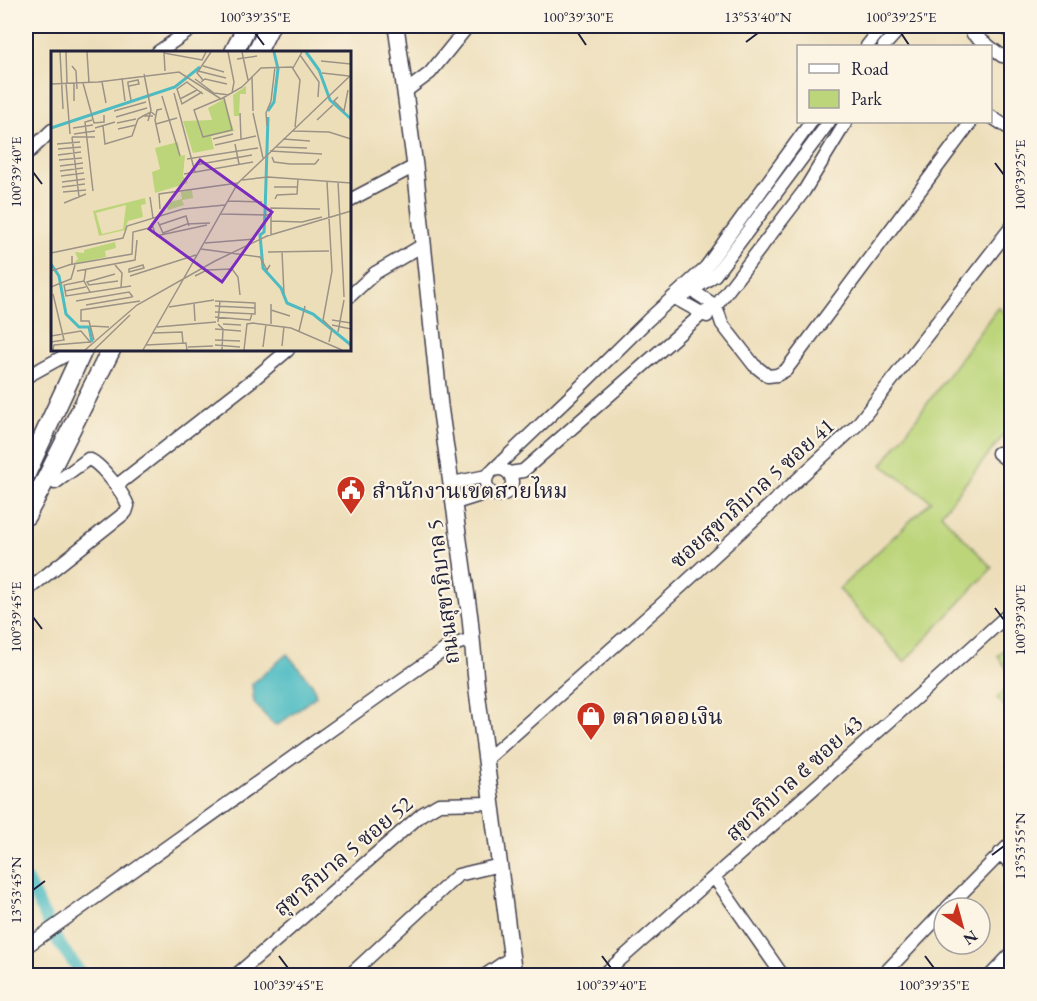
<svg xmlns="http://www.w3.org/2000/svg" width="1037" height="1001" font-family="'EB Garamond','Noto Serif Thai',serif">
<rect width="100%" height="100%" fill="#fcf5e5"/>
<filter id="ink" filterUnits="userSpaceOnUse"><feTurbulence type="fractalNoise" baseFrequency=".0167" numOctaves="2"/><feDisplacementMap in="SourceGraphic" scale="12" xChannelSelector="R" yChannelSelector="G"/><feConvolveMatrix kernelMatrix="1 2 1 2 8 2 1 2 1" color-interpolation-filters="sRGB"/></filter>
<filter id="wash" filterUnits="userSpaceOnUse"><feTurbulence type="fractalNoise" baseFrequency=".008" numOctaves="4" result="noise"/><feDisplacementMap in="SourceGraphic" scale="24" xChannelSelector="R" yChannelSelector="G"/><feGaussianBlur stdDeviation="1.35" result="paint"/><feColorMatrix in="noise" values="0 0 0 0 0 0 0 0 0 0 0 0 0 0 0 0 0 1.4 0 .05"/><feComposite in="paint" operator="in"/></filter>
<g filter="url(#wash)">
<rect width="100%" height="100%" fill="#eddeba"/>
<!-- green -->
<path fill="#bcd57a" stroke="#6f7c5a" stroke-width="1.5" d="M998 307 1011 319V426L941 514 992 568 904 662 839 589 931 501 882 465Z
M1011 642V676L998 656Z
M1011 685V714L997 698Z"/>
<!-- water -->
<path fill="#4cbbc2" stroke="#376e7e" stroke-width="1.5" d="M287 654 313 685 316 696 278 725 273 724 254 703 252 684Z"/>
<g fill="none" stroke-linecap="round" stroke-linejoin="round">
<!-- canal -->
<path stroke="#4cbbc2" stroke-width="12" d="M26 879 58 942 83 976"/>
</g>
</g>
<g filter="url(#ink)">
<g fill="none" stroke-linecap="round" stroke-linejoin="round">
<!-- minor casing -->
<g stroke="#403e4e" stroke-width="15">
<path id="minor" d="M969 26 973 34 989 46
M1002 26 1012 32
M867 46 883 26
M884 46 902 26
M990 47 1002 56 1012 57
M158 52 196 26
M406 91 430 73 468 26
M990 116 1007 127
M26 155 52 130
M350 200 415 166
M685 286 716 306 722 324 754 365 768 376 777 375 786 370 971 122
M685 295 715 275 829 122
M350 296 375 273 423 245
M673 297 707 316
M26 377 75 350
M998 453 1012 464
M486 482a13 13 0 1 1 26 0a13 13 0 1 1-26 0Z
M493 470 577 390 648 320 706 267 811 122
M509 473 523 471 702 314 716 306 804 191 846 122
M452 483 487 476
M116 486 255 378 288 350
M455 503 490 492
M26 591 126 512 128 506C124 494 100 462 88 459L55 483
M487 759 662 604 857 425 1012 226
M1000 853 1012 865
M714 877 783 976
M947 908 1012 842
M26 947 393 686 450 646 472 639
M353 972 458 875 500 865
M235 976 422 814 439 804 492 803
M484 976 512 957
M602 976 926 689 1012 611
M882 976 944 911
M990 976 1012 953"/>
</g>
<!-- major casing -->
<g stroke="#403e4e" stroke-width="18">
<path id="major" d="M396 26 415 166 440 406 470 618 477 691 514 976"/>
</g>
<!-- highway casing -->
<g stroke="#403e4e" stroke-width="21">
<path id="highway" d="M234 52 247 26
M257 52 270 26
M26 474 83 350
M26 516 46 479 111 350"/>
</g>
<!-- minor -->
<use href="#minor" stroke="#fff" stroke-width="12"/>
<!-- major -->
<use href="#major" stroke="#fff" stroke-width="15"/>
<!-- highway -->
<use href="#highway" stroke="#fff" stroke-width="18"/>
</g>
</g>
<!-- ticks -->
<path fill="none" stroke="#22223b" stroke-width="2" d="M255 33 264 45M578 33 586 45M901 33 909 45M746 42 758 33M995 163 1004 175M33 172 42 184M995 608 1004 620M33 617 42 629M992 855 1004 846M33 890 45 881M279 956 288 968M602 956 611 968M925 956 934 968"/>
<!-- icons -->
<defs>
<g id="civic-pin" transform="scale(1.5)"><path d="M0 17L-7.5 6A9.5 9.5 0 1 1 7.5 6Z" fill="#c8321e" stroke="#fcf5e5"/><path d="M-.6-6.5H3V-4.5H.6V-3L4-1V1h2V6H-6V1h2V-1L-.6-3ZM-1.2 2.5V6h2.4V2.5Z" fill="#fff"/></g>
<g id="shop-pin" transform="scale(1.5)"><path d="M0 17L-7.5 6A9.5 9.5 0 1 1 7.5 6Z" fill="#c8321e" stroke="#fcf5e5"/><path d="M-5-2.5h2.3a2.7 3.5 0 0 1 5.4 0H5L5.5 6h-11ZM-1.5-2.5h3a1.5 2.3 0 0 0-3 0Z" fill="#fff"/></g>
</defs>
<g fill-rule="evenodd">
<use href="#civic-pin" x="351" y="490"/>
<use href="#shop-pin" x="591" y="716"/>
</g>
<g text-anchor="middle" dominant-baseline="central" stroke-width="4.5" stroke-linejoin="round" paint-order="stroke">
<!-- poi labels -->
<g font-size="22" fill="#22223b" stroke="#fcf5e5" text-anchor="start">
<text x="372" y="490">สำนักงานเขตสายไหม</text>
<text x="612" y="716">ตลาดออเงิน</text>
</g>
<!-- street labels -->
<g font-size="22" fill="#22223b" stroke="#fcf5e5">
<text transform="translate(752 493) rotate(-42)">ซอยสุขาภิบาล 5 ซอย 41</text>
<text transform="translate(443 592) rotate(-97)">ถนนสุขาภิบาล 5</text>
<text transform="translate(794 778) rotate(-42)">สุขาภิบาล ๕ ซอย 43</text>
<text transform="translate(343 856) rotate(-40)">สุขาภิบาล 5 ซอย 52</text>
</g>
</g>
<!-- overview -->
<g transform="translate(51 51)">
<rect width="300" height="300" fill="#eddeba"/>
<path d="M195 35V43H189L188 65H183L182 44ZM173 48 183 80 160 85 163 98 142 102 132 70 161 69 157 57ZM127 91 129 105 134 104 132 125 137 132 104 142 101 121 109 118 104 97ZM141 139 142 147 131 149 133 154 117 159 115 152 131 148 130 141ZM94 147 95 153 90 154 92 166 77 170 74 179 48 185 42 160ZM75 154 72 178 51 183 45 162ZM64 191 65 197 54 200 55 206 22 213 27 208 24 201 33 202V199Z" fill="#bcd57a" fill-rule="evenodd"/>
<path fill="none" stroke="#4cbbc2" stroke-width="3" d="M255 1 268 19 279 49 300 68M217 60 223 51 227 18 223 1M217 66 214 162 213 181 209 184 212 217 230 237 236 252 262 263 300 294M0 77 124 36 149 16M0 213 8 225 15 263 28 276H38L41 291"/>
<path fill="none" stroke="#9c9387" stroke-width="1.5" d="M9 1 12 58M15 1 16 32M36 1 38 32M113 1 114 20M177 1 183 31 181 42M191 1 197 29M113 2 151 9 155 1M249 4 268 31 267 46M186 8 206 5M270 10 300 13M21 15 25 20 26 38M152 15 173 21M242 17 251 1M147 20 175 27M271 22 298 25M93 23 100 59 97 70M201 25 202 60M71 27 74 50M144 28 163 42 178 44M152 29 146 22 160 1M51 31 55 52M150 31 154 28 176 33M15 32 19 83M23 32V50M32 32 43 72 53 71V64M0 33 47 31 128 21 170 48 191 36 210 17 241 16 249 29 244 76M78 35 88 33 87 29 77 31V33L80 49M151 41 131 53 126 38 136 31 137 32 152 43M123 42 144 121M111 45 129 105M287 46 283 50 293 60 297 39M129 48 146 39M169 48 143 59 152 86 181 79 173 47M63 60 95 51M189 62 190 88M202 62 212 107M102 65H92L100 61 104 64M65 66 96 57M41 69 34 71 42 140M266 69 282 54M66 72 85 68M105 73 126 67M52 75 54 93 81 85 87 68 92 65M216 75 215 62 220 50 224 16M22 77 42 74M44 77 64 71M67 78 85 74M242 80 278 81 300 88M23 83 44 80M21 86 28 146M21 86H44M162 88 182 83M232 88 259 90M109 92 104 69 106 59 111 58M6 93 29 91M184 93 188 113M164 94 205 85M225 96 256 97M7 98 30 96M219 100 271 103M7 104 30 101M221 106 223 111 239 113H264L268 108M136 108 207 97M8 109 31 107M144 114 201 104M9 115 32 112M9 120 32 117M133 123 202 111M10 125 33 122M191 129 217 126 300 132M11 131 34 128M276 131 281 220 272 269 281 278 278 291M287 131 292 224M11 136 34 133M223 136H246M12 141 35 139M99 146 102 167M224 148 226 144 246 143 247 128M177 150 211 151M13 152 35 143M109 158 108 143 187 132M170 163 220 164M220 170 251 171 271 166M107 171 112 182 136 173 159 172M108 174 135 165 138 175M220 184V157L269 158M105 185 156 174M154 192 204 188M150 198 209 206 216 219 219 214M217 201 278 200M231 201 233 243M0 202 72 187 76 175 132 158 174 154M17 214 81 203 82 181 102 176 104 183M64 214 71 222 70 236M92 214 93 217 78 221V218ZM35 218 33 230 39 241M0 220 21 213V205M26 220 84 209 86 189M64 223 36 231 38 234 67 230M292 224 293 246M79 225 145 204M144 225 156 219 181 218 187 226 189 244M33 230 13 234 15 245 80 235M0 236 20 228 24 214M14 240 35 236M25 250 78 241 82 246M143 252 144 270M35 254 81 246M164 255 204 257M118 256 163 249M220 259 239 265M164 261 204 263V252L164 250M164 266 199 269 201 263M281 269 300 272M167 271 169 250M167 273 172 278 171 299M172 273 190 274M220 273V253M281 274 300 278M39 275 58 276M106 276 165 271M164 278 190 280M248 280 254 255M287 281 293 249M102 282 131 281 132 292M0 285 30 280 40 292M43 289 38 270H30V259L89 250M164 289 189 290M0 291 13 289 2 243M95 294 135 292 136 299M164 294 189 296M231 295 233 275M137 296 162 295M212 296 215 273M2 299 3 294 39 291M34 299 86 254 164 210 216 185 300 160M43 299 79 264M92 299 187 132 300 24M193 299 196 273 202 272 240 277 291 299"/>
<path fill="#7b2cbf" fill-opacity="0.15" stroke="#7b2cbf" stroke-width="3" d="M149 109 221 161 171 231 98 178Z"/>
<rect width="300" height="300" fill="none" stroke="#22223b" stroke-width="3"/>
</g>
<!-- margin -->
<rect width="1037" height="1001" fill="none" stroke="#fcf5e5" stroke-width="66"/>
<!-- legend -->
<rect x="797" y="45" width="195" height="78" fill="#fcf5e5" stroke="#a5a1a1" stroke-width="1.5"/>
<rect x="809" y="64" width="30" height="9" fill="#ffffff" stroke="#a5a1a1" stroke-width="1.5"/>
<text x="851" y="75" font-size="18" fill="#22223b">Road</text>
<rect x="809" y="90" width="30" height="18" fill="#bcd57a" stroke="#a5a1a1" stroke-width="1.5"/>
<text x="851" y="105" font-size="18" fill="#22223b">Park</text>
<!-- north arrow -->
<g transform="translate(962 926) rotate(144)"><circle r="28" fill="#fcf5e5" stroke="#a5a1a1" stroke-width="1.5"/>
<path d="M0-4.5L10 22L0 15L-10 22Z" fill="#c8321e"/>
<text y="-9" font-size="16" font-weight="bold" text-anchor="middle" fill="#22223b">N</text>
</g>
<rect x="33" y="33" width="971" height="935" fill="none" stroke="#22223b" stroke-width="2"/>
<g font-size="15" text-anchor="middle" fill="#22223b">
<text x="255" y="22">100°39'35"E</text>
<text x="578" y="22">100°39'30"E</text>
<text x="758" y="22">13°53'40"N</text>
<text x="901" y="22">100°39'25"E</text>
<text transform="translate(16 172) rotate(-90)" y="5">100°39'40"E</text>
<text transform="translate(1020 175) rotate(-90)" y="5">100°39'25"E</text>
<text transform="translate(16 617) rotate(-90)" y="5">100°39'45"E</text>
<text transform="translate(1020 620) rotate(-90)" y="5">100°39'30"E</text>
<text transform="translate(1020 846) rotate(-90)" y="5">13°53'55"N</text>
<text transform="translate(16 890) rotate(-90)" y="5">13°53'45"N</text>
<text x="288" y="990">100°39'45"E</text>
<text x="611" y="990">100°39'40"E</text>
<text x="934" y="990">100°39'35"E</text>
</g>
</svg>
